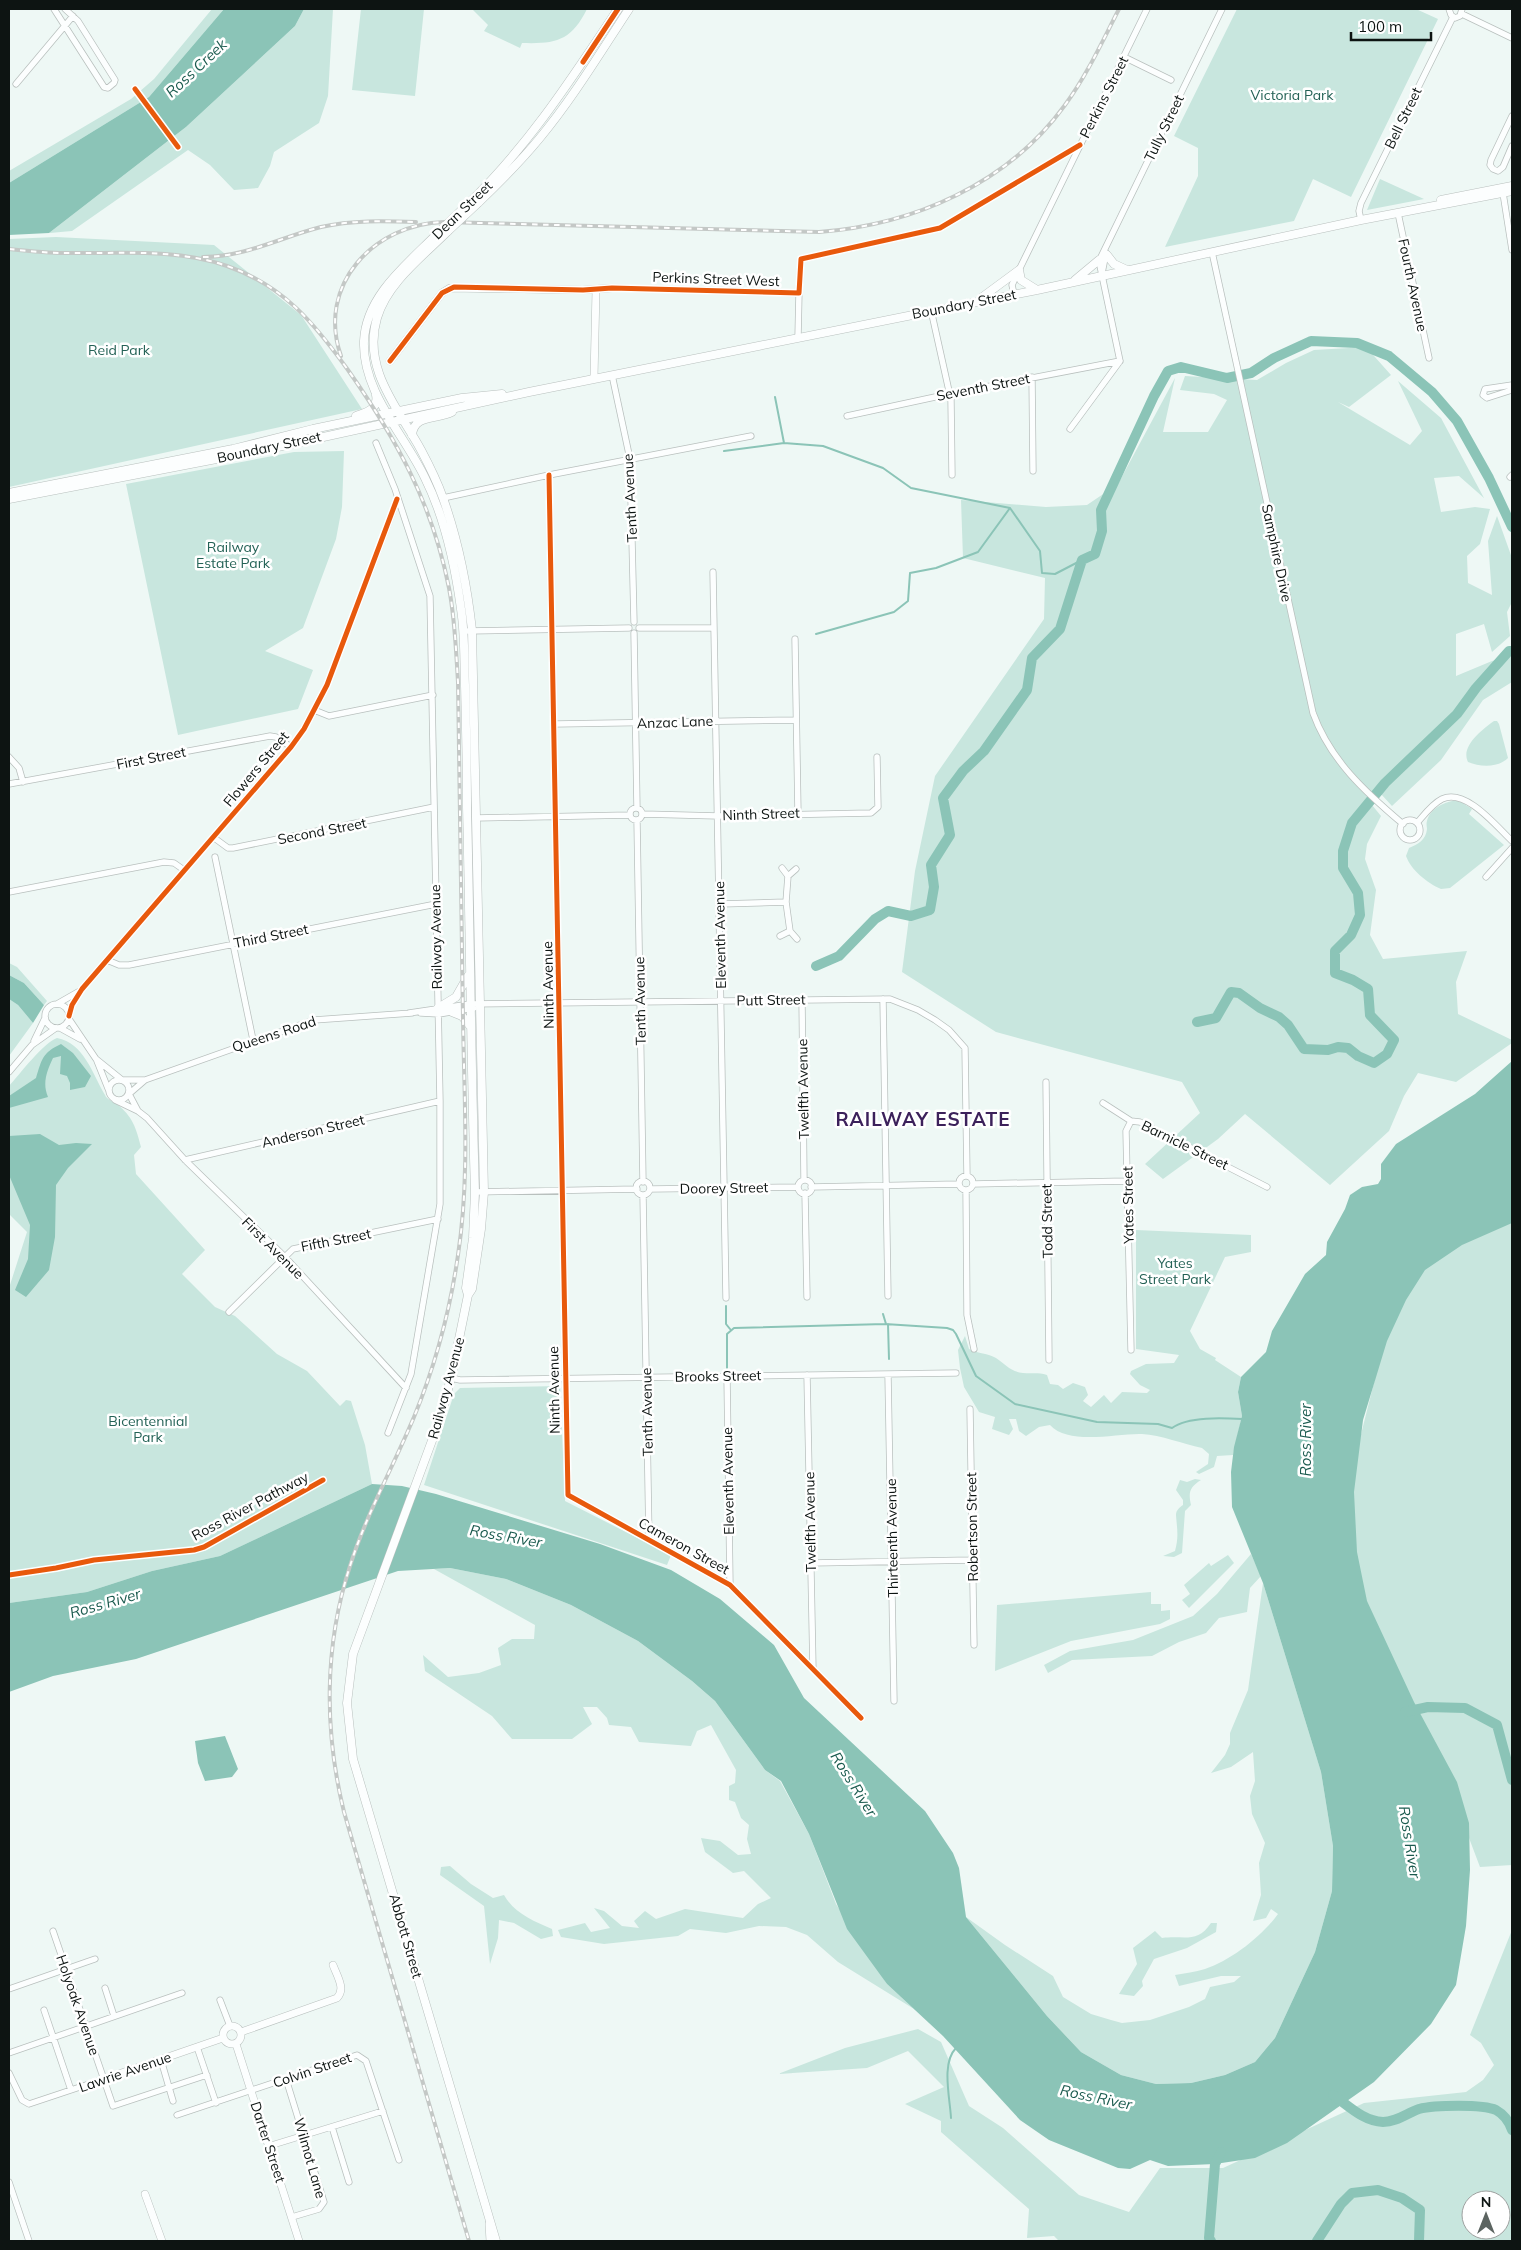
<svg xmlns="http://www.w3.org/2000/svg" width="1521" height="2250" font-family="Mulish,sans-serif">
<rect width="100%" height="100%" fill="#eef8f5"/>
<!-- green -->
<path fill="#c8e6de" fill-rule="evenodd" d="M212 9H224L149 97 9 183V171L131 99 154 79Z
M304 9H333L328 96 319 123 274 152 270 166 258 188 234 190 210 165 188 150 72 231 49 233 186 127 295 26Z
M361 9H424L415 96 352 90Z
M472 9H587C571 41 556 44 522 43L520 48 484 31 488 25Z
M1237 9H1416L1438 19 1351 197 1313 179 1294 221 1165 247 1198 176V148L1174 136Z
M1380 179 1424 199 1367 210Z
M56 237 214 245 301 315 362 409 9 487V239Z
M1366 347 1391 375 1349 407 1338 402 1410 445 1422 431 1398 381 1441 418 1484 498 1459 476 1434 478 1441 512 1475 507 1490 509 1480 544 1467 556 1468 583 1492 595 1488 541 1497 516 1512 558V602L1507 612 1510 636 1492 652 1484 624 1456 634V676L1492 661 1512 656V684V682L1483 700 1441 760 1392 806 1381 794 1372 805 1381 816 1367 844 1365 859 1376 890 1370 935 1383 959 1467 951 1456 982 1458 1014 1512 1040V1043L1456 1082 1418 1073 1404 1096 1389 1131 1330 1185 1245 1114 1218 1139 1163 1179 1145 1164 1200 1113 1182 1082 996 1032 902 972 915 871 935 776 1044 619 1045 578 963 558 961 500 1046 507 1087 505 1118 484 1175 378 1163 432H1208L1227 400 1214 394 1180 390 1185 376 1257 380 1286 363 1314 350Z
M344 451 342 507 336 539 303 628 265 651 313 670 298 709 178 735 126 484 294 452Z
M1494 721H1497L1499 724 1508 758C1498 768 1480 767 1468 762 1460 746 1483 729 1494 721Z
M1458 800 1472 809 1469 814 1504 845 1450 888 1441 889C1427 883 1411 870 1406 856L1409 848C1418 844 1426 840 1427 829 1427 827 1426 824 1427 821 1430 808 1446 801 1458 800Z
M9 963 17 967 47 1001 44 1005 24 983 9 975Z
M9 999 18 1005 33 1023 9 1056Z
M57 1038C84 1043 92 1073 105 1095 107 1100 113 1101 117 1104 133 1117 136 1128 141 1147L134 1155 136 1174 205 1250 182 1274 215 1307 235 1316 277 1354 307 1371 340 1406 346 1400 351 1401 365 1445 372 1484 220 1556 152 1571 87 1592 9 1603V1288L27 1232 9 1214V1086C20 1074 43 1043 57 1038Z
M1512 1210V1865L1480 1867 1441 1764 1364 1618 1343 1506 1395 1299 1462 1229Z
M1136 1230 1251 1235V1252L1225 1257 1190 1331 1200 1349 1216 1358 1215 1360 1241 1377 1238 1392 1242 1416 1233 1455 1217 1456 1214 1467 1199 1474 1196 1472 1208 1464 1209 1454 1202 1448C1183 1444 1161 1435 1142 1434 1117 1433 1069 1446 1050 1425L1039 1427 1026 1436 1019 1431 1016 1419H1009L1013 1429 1009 1435 992 1429 995 1417 979 1412 964 1387 960 1368 958 1350 965 1336 969 1349C978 1354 988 1353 996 1358 1005 1364 1011 1372 1023 1373 1033 1374 1037 1372 1047 1375L1050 1384 1058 1385 1063 1389 1073 1383 1085 1387 1088 1395 1083 1401 1091 1407 1104 1395 1111 1403 1122 1392 1147 1393 1150 1390 1140 1385 1130 1374 1131 1371 1146 1364 1174 1363 1179 1355 1136 1349Z
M560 1386 565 1501 671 1555 667 1565 424 1485 454 1394 460 1388Z
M1195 1479 1201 1480C1190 1487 1188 1492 1191 1505L1185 1511 1182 1553 1174 1557 1163 1556 1175 1551C1179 1536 1177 1529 1176 1515 1176 1510 1180 1507 1183 1505V1500L1176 1490 1180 1480 1187 1482Z
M1251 1554 1261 1576 1250 1588 1247 1612 1219 1618 1206 1633 1179 1642 1152 1656 1072 1660 1048 1673 1044 1665 1070 1651 1133 1640 1193 1616 1217 1594Z
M1228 1555 1234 1563 1189 1608 1182 1600 1190 1594 1184 1585 1209 1563 1211 1566Z
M450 1568 506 1579 571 1605 638 1641 692 1681 715 1701 765 1770 780 1781 809 1834 836 1904 887 1984 914 2009 838 1962 807 1935 786 1927 759 1926 726 1933 690 1929 678 1936 604 1944 561 1937 558 1930 585 1923 591 1932 610 1928 594 1908 604 1911 622 1926 639 1928 634 1921 645 1911 656 1919 685 1909 743 1918 758 1904 771 1898 744 1871 733 1873 705 1852 701 1838 720 1841 738 1855 751 1854 747 1839 749 1825 741 1818 735 1802 729 1800V1786L735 1783 736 1770 711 1725 697 1731 691 1746 639 1742 631 1727 609 1725 607 1718 597 1707H583L592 1724 572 1739H512L492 1716 425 1671 423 1655 448 1677 479 1673 501 1665 498 1648 512 1639H534L535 1625 434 1569Z
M1263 1583 1321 1772 1333 1846 1332 1891 1315 1952 1275 2038 1255 2062 1225 2075 1191 2083 1156 2084 1121 2075 1081 2052 1047 2016 966 1917 1005 1945 1053 1976 1063 1997 1091 2014 1111 2020 1122 2023 1150 2020 1189 2007 1205 1999 1210 1987 1234 1982 1241 1976H1221L1179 1986 1175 1975C1185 1973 1195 1972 1205 1969 1232 1960 1262 1936 1278 1914L1271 1909 1266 1918 1253 1921 1261 1895 1259 1863 1265 1843 1252 1814 1250 1796 1255 1781 1253 1752 1231 1767 1211 1773 1225 1755 1230 1744V1733L1248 1690Z
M1151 1592V1604H1161V1611L1170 1610V1619L1160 1624 1071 1641 995 1671 997 1605Z
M450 1866 471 1884 493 1898 504 1895C514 1913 533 1921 552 1929L553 1936 541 1939 514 1923 499 1920 498 1938 490 1964 484 1906 440 1875 441 1867Z
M1211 1923H1217L1216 1932 1187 1948 1154 1959 1142 1981 1143 1986 1134 1996 1119 1994 1137 1964 1133 1948 1155 1931 1162 1938C1185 1935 1197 1944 1211 1923Z
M1512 1930V2241H1059L1054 2236 1027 2238 1029 2209 941 2132V2121L905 2104 944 2087 908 2051 867 2068 778 2074 845 2048 918 2029 941 2042 969 2106 1003 2128 1079 2195 1129 2212 1160 2168H1223L1364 2103 1466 2092 1483 2080 1494 2065 1481 2043 1470 2035ZM1471 2200H1501V2230H1471Z"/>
<!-- water -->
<path fill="#8bc4b7" d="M224 9H304L295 26 186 127 49 233 9 235V183L149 97Z
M9 975 24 983 44 1005 33 1023 18 1005 9 999Z
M61 1044 73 1053 91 1076 85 1087 70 1090V1083L67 1076 60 1074 61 1056 53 1058C47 1071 42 1083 48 1097L9 1108V1096L36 1078C42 1059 42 1053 61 1044Z
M1512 1061V1223L1462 1245 1425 1270 1406 1300 1387 1341 1363 1420 1354 1492 1357 1552 1367 1601 1414 1702 1457 1782 1469 1823 1470 1870 1466 1926 1456 1985 1431 2024 1374 2082 1287 2143 1255 2158 1215 2164 1168 2166 1150 2160 1130 2169 1118 2168 1049 2140 1020 2120 943 2036 887 1984 847 1929 809 1834 781 1781 765 1770 715 1701 692 1681 638 1641 571 1605 506 1579 450 1568 398 1571 136 1659 53 1676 9 1692V1603L87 1592 152 1571 220 1556 372 1484 402 1486 436 1494 600 1544 671 1570 720 1599 774 1645 804 1698 925 1811 953 1853 959 1868 966 1917 1047 2016 1081 2052 1121 2075 1156 2084 1191 2083 1225 2075 1255 2062 1275 2038 1315 1952 1332 1891 1333 1846 1321 1772 1263 1583 1232 1507 1231 1472 1234 1447 1242 1416 1238 1392 1241 1377 1266 1352 1272 1331 1305 1274 1326 1255 1327 1242 1345 1209 1350 1195 1362 1187 1378 1184 1381 1179V1164L1396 1144 1475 1094Z
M40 1134 59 1145 76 1143 92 1144 68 1168 56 1185 55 1237 49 1270 26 1297 15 1290 28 1259 30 1225 9 1175V1136Z
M225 1736 238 1769 232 1777 205 1781 198 1763 195 1741Z"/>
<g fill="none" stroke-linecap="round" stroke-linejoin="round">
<!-- stream -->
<path stroke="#8bc4b7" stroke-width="2" d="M775 397 784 443
M724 451 784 443 823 446 883 468 911 488 1010 508 1040 551 1042 573 1055 574 1082 560
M816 634 894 612 908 601 910 573 936 568 978 552 1010 508
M726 1306V1324L730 1329
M883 1314 886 1324
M888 1324 889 1359
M727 1368V1334L734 1328 885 1324 947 1328 953 1330 956 1334 976 1376 1015 1404 1097 1422 1158 1424 1172 1428C1188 1416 1224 1418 1243 1419
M951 2118C950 2098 941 2063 956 2048"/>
<!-- river -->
<path stroke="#8bc4b7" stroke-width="10" d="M816 966 839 956 875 919 888 911 911 916 930 910 934 887 931 865 950 835 943 798 963 771 984 751 1027 690 1032 658 1060 629 1082 560 1095 554 1102 531 1101 510 1154 396 1168 371 1181 367 1227 378 1251 373 1274 358 1311 341 1357 343 1389 356 1432 392 1457 421 1489 478 1512 527
M1197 1022 1216 1018 1231 992 1239 993 1260 1008 1279 1017 1288 1025 1304 1049 1328 1050 1338 1047 1348 1048 1358 1056 1374 1063 1387 1054 1394 1040 1370 1015 1368 989 1353 980 1335 973V951L1351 935 1360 915 1358 893 1343 868V851L1352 823 1385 783 1457 714 1476 688 1509 651H1512
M1405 1712 1428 1707 1465 1708 1497 1725 1512 1780
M1333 2095C1349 2106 1363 2121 1383 2122 1397 2122 1407 2113 1419 2109 1434 2105 1483 2104 1496 2110 1505 2115 1509 2121 1512 2130
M1211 2241 1209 2238 1215 2164 1221 2152
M1317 2241 1341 2204 1352 2193 1378 2190 1402 2198 1420 2210 1419 2241"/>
<!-- minor casing -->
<g stroke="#b9c0be" stroke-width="7">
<path id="minor" d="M54 9 104 87 108 88 114 83 115 80 78 21 65 9
M1449 9 1451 15 1455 18 1460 16 1462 9
M1462 14 1512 38
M1124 57 1171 80
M16 84 73 16
M1512 116 1491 160 1490 165 1493 169 1498 171 1503 167 1512 146
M1503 193 1512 250
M1398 213 1429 358
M1361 220 1359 211 1361 203 1453 17
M1212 252 1313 713C1330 760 1365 792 1403 824
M1102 273 1106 253
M612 288 799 293 801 259 940 228 1080 145
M1014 294 1012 285 1019 270 1147 9
M931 310 951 400 952 475
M798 337 799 293
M1120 361 1099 261 1222 9
M612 375 630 459 634 622
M1032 377 1033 471
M1512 385 1485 389 1483 395 1487 398 1512 390
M847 416 949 394 1120 361
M1070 429 1120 361
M376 443 395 489 430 596 440 1101V1204L411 1374 388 1433
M549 475 568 1495 730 1585 861 1718
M1510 477 1512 475
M443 498 549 475 751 436
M713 572 726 1298
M639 628H713
M468 631 629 628
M634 633 637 808
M795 639 798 813
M314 710 329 716 433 695
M555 724 795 720
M9 757 19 768 23 782
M9 784 270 736 276 737 291 747
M630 814a6 6 0 1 1 12 0a6 6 0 1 1-12 0Z
M643 814 718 816 871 813 878 807 877 757
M476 818 630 815
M637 820 643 1182
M1400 830a10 10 0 1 1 20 0a10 10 0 1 1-20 0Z
M1417 823C1424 815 1432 804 1442 799 1466 788 1496 826 1512 841
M213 837 228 848H233L434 807
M215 857 253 1040
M788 876 796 869
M1486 877 1512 848
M9 892 164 862 174 863 184 870
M720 904 786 902
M790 931 797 939
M780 936 790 931 786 902 788 876 782 868
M107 960 119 965H129L436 904
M802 999 804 1180
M883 999 888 1296
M57 1004 78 992
M45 1016a12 12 0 1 1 24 0a12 12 0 1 1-24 0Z
M409 1013 470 1004 890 999 918 1010 935 1020 949 1030 965 1048 967 1176
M421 1013 439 1014 474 1008
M69 1016 72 1005 82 989 291 747 304 729 327 685 397 500
M69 1019 96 1059 122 1080
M60 1028 80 1039
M34 1041 45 1018
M97 1061 109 1091
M9 1072 32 1045 56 1028
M109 1090a10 10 0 1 1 20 0a10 10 0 1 1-20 0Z
M123 1080H145
M1046 1082 1049 1360
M130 1093 145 1080 314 1020 412 1013
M129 1094 138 1111
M115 1100 138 1111 147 1118 185 1160 284 1256 406 1388
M1103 1103 1131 1121 1140 1122 1267 1187
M185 1160 440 1101
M959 1183a7 7 0 1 1 14 0a7 7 0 1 1-14 0Z
M798 1187a7 7 0 1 1 14 0a7 7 0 1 1-14 0Z
M636 1188a7 7 0 1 1 14 0a7 7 0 1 1-14 0Z
M973 1184 1127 1181
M811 1187 959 1184
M650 1189 798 1187
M966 1190 967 1315 974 1349
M475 1192 637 1189
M805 1193 807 1297
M643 1195 649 1539
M229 1312 293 1249 438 1219
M1131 1350 1126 1131 1131 1121
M807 1375 813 1669
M888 1375 894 1701
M727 1376 730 1585
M451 1378 460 1380 956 1373
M970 1409 974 1645
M811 1563 972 1560
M53 1931 113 2106 207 2075
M105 1988 114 2016
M9 1989 95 1959
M220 2000 230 2026
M44 2010 71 2090
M197 2047 216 2103
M9 2053 182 1993
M161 2060 173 2101
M9 2073 22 2100 29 2104 104 2079
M286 2079 324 2202 319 2209 292 2217
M177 2115 357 2055 366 2061 399 2160
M332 2127 349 2182
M269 2146 383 2111
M9 2182 29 2241"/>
</g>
<!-- tertiary casing -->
<g stroke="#b9c0be" stroke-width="8">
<path id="tertiary" d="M390 361 442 293 450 288 583 290 612 288
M594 378 596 290
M223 2035a9 9 0 1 1 18 0a9 9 0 1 1-18 0Z
M241 2032 337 1998C346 1989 337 1976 333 1965
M236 2044 299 2241
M104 2079 223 2038
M145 2194 162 2241
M489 2224 490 2241"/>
</g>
<!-- secondary casing -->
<g stroke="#b9c0be" stroke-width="9">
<path id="secondary" d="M1441 200 1512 186
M469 203C529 145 572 78 618 9
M478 203C499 183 520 162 539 139 573 98 600 53 629 9
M440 231C410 262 366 294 364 341 362 392 404 434 425 478 445 518 455 565 461 609 465 634 464 660 465 685 466 726 467 766 467 807 470 935 471 1063 475 1192L473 1238 466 1288 468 1295
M448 231C423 256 387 283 377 318 362 369 398 408 421 450 429 465 437 481 443 498 458 540 467 585 472 630L484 1192 481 1229 472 1289 468 1295 451 1378 440 1419 353 1654 347 1703 353 1759 496 2241
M1107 255 1114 264 1127 270
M1075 280 1099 260
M981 298 1019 270 1021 280 1037 290
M356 416C367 412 379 409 376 395
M412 435C414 414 436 420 452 412
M9 493 233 449 313 429 462 398 502 394
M9 499 264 450 529 392 1037 290 1361 220 1512 191
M438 1008 456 997 468 976
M452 1012 462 1016 470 1026"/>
</g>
<!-- minor -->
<use href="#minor" stroke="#fcfefe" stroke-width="5.5"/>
<!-- tertiary -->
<use href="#tertiary" stroke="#fcfefe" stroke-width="7"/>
<!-- secondary -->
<use href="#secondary" stroke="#fcfefe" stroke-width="8"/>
<!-- rail casing -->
<g stroke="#c4c8c6" stroke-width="4">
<path id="rail" d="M9 249C28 251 47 253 65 253 119 254 175 248 227 266 284 286 314 323 348 370 397 440 432 503 449 588 455 619 456 651 458 682 460 794 461 906 463 1018 464 1097 470 1177 458 1255 450 1311 435 1366 414 1417 393 1467 366 1515 350 1566 324 1646 324 1731 344 1812L469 2241
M203 257C246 257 281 237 321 227 352 220 384 221 416 222
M341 356C316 285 374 224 444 222L819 232C913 225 1008 184 1065 105 1087 75 1102 42 1119 9"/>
</g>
<!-- rail -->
<use href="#rail" stroke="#fff" stroke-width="2" stroke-dasharray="5.5" stroke-linecap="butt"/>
<!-- secondary-bridge casing -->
<g stroke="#b9c0be" stroke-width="9" stroke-linecap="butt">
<path id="secondary-bridge" d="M440 231 469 203
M448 231 478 203"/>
</g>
<!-- secondary-bridge -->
<use href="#secondary-bridge" stroke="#fcfefe" stroke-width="8"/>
<!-- cycleway casing -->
<g stroke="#fff" stroke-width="8">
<path id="cycleway" d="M583 62 618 9
M135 89 178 147
M390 361 442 293 454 287 583 290 612 288 799 293 801 259 940 228 1080 145
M549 475 568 1495 730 1585 861 1718
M69 1016 72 1005 82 989 291 747 304 729 327 685 397 499
M9 1575 56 1568 94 1560 194 1550 204 1547 323 1480"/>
</g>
<!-- cycleway -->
<use href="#cycleway" stroke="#e8590c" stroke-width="5"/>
</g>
<g text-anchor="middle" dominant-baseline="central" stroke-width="5" stroke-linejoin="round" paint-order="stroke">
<!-- park labels -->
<g font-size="14" fill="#246256" stroke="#fff">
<text x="1292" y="95">Victoria Park</text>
<text x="119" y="350">Reid Park</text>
<text x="233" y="547">Railway<tspan x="233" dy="16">Estate Park</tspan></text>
<text x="1175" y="1263">Yates<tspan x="1175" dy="16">Street Park</tspan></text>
<text x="148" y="1421">Bicentennial<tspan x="148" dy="16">Park</tspan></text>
</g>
<!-- street labels -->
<g font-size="14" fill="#0d1412" stroke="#fff">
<text transform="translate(1104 97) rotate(-63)">Perkins Street</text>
<text transform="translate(1403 118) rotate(-64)">Bell Street</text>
<text transform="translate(1164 128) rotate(-64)">Tully Street</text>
<text transform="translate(462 210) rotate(-44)">Dean Street</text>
<text transform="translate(716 279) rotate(2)">Perkins Street West</text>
<text transform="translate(1413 285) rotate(78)">Fourth Avenue</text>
<text transform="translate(964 304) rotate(-11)">Boundary Street</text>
<text transform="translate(983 387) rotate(-11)">Seventh Street</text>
<text transform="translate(269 447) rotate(-12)">Boundary Street</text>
<text transform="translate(630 498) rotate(-93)">Tenth Avenue</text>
<text transform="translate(1277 553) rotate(78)">Samphire Drive</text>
<text transform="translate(675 722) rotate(-2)">Anzac Lane</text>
<text transform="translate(151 758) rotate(-11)">First Street</text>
<text transform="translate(256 769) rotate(-50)">Flowers Street</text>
<text transform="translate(761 814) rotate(-2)">Ninth Street</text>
<text transform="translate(322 831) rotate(-11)">Second Street</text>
<text transform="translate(720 935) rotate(-91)">Eleventh Avenue</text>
<text transform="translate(271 936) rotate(-11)">Third Street</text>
<text transform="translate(436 937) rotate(-91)">Railway Avenue</text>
<text transform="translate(548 985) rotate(-91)">Ninth Avenue</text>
<text transform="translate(771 1000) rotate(-1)">Putt Street</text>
<text transform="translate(640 1001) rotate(-91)">Tenth Avenue</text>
<text transform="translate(274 1034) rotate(-18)">Queens Road</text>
<text transform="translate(803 1089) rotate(-91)">Twelfth Avenue</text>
<text transform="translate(313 1131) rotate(-13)">Anderson Street</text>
<text transform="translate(1185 1145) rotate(26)">Barnicle Street</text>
<text transform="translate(724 1188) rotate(-1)">Doorey Street</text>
<text transform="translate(1128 1205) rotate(-91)">Yates Street</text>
<text transform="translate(1047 1221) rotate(-91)">Todd Street</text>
<text transform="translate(336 1240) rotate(-11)">Fifth Street</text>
<text transform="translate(273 1248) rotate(45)">First Avenue</text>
<text transform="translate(718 1376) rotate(-1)">Brooks Street</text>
<text transform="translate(446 1388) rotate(-75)">Railway Avenue</text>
<text transform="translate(554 1390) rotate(-91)">Ninth Avenue</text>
<text transform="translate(647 1412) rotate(-91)">Tenth Avenue</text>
<text transform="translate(728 1481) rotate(-91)">Eleventh Avenue</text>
<text transform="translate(250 1506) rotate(-28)">Ross River Pathway</text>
<text transform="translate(810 1522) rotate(-91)">Twelfth Avenue</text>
<text transform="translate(972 1527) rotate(-91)">Robertson Street</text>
<text transform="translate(892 1538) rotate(-91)">Thirteenth Avenue</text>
<text transform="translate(684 1546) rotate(29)">Cameron Street</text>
<text transform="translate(406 1936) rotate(74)">Abbott Street</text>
<text transform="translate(78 2005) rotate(71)">Holyoak Avenue</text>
<text transform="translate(312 2070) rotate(-19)">Colvin Street</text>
<text transform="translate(125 2072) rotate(-19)">Lawrie Avenue</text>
<text transform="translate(268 2142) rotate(72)">Darter Street</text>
<text transform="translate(310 2158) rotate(74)">Wilmot Lane</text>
</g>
<!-- water labels -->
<g font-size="15" font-style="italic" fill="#1b5b4f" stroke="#fff">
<text transform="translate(196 68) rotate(-43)">Ross Creek</text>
<text transform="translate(1305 1440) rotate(-90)">Ross River</text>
<text transform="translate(506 1536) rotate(10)">Ross River</text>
<text transform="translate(105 1603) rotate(-16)">Ross River</text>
<text transform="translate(854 1784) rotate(58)">Ross River</text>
<text transform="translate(1410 1842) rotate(81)">Ross River</text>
<text transform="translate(1096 2097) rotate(12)">Ross River</text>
</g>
<!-- district labels -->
<g font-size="19" font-weight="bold" letter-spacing="1" fill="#3c215b" stroke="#fff">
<text x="923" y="1119">RAILWAY ESTATE</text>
</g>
</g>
<!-- border -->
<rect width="1521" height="2250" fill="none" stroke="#0d1412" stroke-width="20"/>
<!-- north arrow -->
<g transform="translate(1486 2215)"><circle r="24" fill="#ffffff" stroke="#9ea1a0"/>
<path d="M0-4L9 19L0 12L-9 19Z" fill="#5c6461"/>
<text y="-8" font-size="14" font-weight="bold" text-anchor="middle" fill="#0d1412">N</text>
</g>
<!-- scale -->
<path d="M1351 32v8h80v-8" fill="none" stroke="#0d1412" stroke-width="2.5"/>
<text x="1358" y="32" font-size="15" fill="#0d1412" stroke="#ffffff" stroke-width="4" paint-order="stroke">100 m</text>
</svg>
